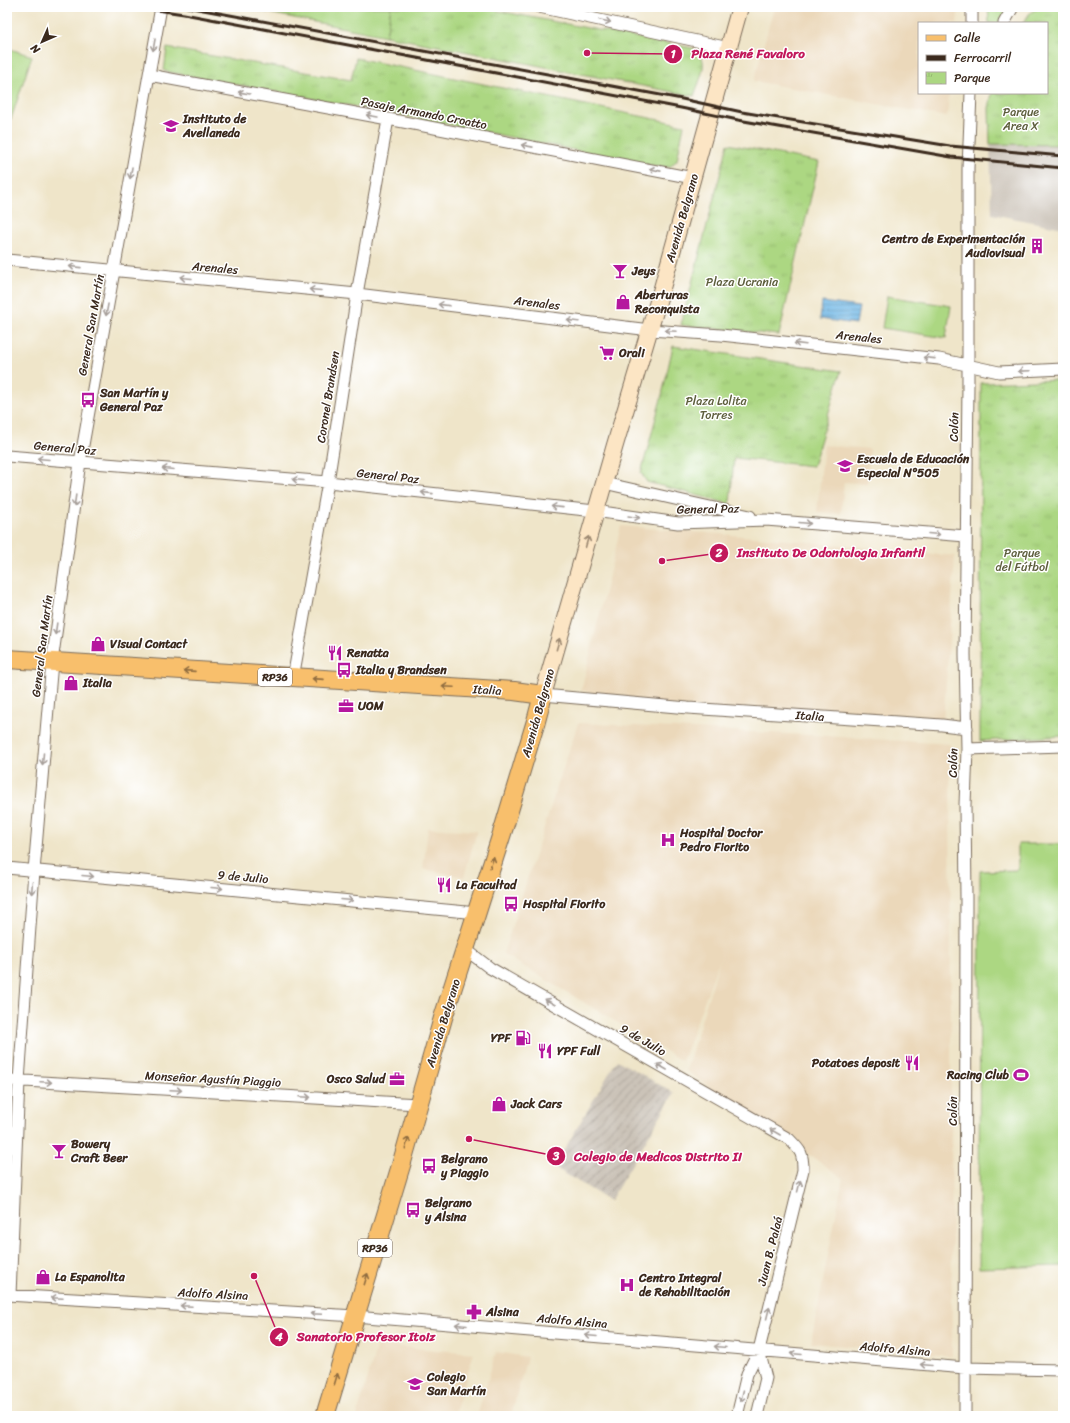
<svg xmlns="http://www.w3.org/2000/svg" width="1070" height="1423" font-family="Sriracha,sans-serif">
<defs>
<pattern id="industrial-furrows" width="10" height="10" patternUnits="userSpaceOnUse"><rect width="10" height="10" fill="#cbc3b8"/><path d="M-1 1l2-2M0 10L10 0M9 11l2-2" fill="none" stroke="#a69f95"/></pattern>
<pattern id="park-tufts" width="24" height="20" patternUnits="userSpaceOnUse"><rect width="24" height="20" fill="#acd782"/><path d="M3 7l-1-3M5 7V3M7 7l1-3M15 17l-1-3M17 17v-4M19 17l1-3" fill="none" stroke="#95b970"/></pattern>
<pattern id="water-rules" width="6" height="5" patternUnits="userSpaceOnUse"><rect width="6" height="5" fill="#6db6e5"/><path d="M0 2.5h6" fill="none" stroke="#5b94b9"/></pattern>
</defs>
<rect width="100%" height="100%" fill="#fff"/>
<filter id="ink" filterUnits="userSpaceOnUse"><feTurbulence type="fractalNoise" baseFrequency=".025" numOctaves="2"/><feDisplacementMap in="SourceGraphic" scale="8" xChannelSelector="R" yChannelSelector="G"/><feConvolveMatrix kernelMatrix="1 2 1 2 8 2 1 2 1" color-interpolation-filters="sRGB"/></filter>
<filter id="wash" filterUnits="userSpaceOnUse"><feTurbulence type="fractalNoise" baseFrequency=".012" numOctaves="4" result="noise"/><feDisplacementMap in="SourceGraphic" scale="16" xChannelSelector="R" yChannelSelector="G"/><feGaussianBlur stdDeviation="0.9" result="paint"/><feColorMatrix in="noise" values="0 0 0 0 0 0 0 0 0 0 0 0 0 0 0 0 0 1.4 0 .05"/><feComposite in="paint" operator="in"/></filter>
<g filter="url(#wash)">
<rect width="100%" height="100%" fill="#efe5c9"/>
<!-- built -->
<path fill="#ebd8ba" d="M774 7H959L957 23H919V93H949L947 117 754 81Z
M824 445 870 449 867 484 844 482 841 514 817 512Z
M621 526 721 534 955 556 943 724 669 706 581 691Z
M578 723 826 736 950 744 952 1356 811 1343 843 1178 686 1071 721 956 682 1061 503 954Z
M428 828 477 831 464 877 423 869Z
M377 1345 474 1353 454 1416H357Z
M496 1352 527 1357 511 1416H477Z"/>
<!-- industrial -->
<path fill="url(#industrial-furrows)" d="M617 1060 674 1093 610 1201 554 1167Z"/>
<!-- railway -->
<path fill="#cbc3b8" d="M990 144 1063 145V228L992 214Z"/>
<!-- green -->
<path fill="#acd782" stroke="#748050" d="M238 7H391L386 36Z
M988 7H1010L998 23H989Z
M7 48 32 56 11 119 7 118Z
M887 296 951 306 946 338 882 328Z
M1018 844H1063V1266L979 1268 980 871 1018 870Z"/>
<!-- park -->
<path fill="url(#park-tufts)" stroke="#748050" d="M391 7H478L692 48C713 57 699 80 694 96L386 36Z
M1039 7H1063V145L990 144 989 108 992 93H1047V23H1023L1029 14Z
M167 48 351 80 356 58 684 125 677 160 670 167H659L401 115 164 71Z
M728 144 819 162 779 335 681 325Z
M673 346 841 371 813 466 734 458 730 504 647 482 641 473 662 395Z
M1063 380V736L980 741 981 383Z"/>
<!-- water -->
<path fill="url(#water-rules)" stroke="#547082" d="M822 302 859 307 856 324 820 319Z"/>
</g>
<g filter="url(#ink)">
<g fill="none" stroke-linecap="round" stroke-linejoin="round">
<!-- street casing -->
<g stroke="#7a6b5a" stroke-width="13">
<path id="street" d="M539 7 729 48
M972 23V7
M1004 23 1013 7
M149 75 388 119 693 178
M7 260 357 294 650 330 721 335 939 359 999 372 1063 369
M7 456 328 482 595 511 678 523 766 520 966 536
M604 483 750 516
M293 678 328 482 357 294 388 119
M543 695 688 708 942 725 967 728
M967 749 1063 746
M7 868 477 913
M465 949 490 968 789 1139C801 1151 803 1153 803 1170L759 1350 747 1374 737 1416
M7 1080 418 1104
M7 1295 355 1316 965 1368 1063 1370
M10 1295 19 1081 34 871 52 662 80 462 161 7
M757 1416 766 1378 759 1350
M965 1416 966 898 965 805 967 749 965 654 968 385V168L971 93"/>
</g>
<!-- secondary casing -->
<g stroke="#7a6b5a" stroke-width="18">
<path id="secondary" d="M543 695 615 445 662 288 740 7"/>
</g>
<!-- primary casing -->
<g stroke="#7a6b5a" stroke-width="20">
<path id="primary" d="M7 659 514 691 543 695 536 721 504 827 443 1018 402 1162 325 1416"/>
</g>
<!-- street -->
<use href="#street" stroke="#fff" stroke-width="11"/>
<!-- secondary -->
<use href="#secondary" stroke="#fce5c4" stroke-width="16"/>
<!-- primary -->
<use href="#primary" stroke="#f8bf6c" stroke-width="18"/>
<!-- rail -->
<path stroke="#3b2a1e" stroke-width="3" d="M136 7 184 14 681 108 738 120 951 157 1063 168
M187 7 682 99 742 112 950 146 1063 156"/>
</g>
<!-- one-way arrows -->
<defs><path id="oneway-shaft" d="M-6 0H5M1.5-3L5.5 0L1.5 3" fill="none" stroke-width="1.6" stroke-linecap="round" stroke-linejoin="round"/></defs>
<g stroke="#a79f9a">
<use href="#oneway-shaft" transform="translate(605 21) rotate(12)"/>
<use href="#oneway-shaft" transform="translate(154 45) rotate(100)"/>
<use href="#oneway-shaft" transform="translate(244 93) rotate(-170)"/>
<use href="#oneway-shaft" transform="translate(372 116) rotate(-170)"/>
<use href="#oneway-shaft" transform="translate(527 146) rotate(-169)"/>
<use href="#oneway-shaft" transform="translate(655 170) rotate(-169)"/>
<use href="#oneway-shaft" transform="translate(131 173) rotate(100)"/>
<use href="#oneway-shaft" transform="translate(75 267) rotate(-174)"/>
<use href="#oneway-shaft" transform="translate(186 278) rotate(-175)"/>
<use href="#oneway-shaft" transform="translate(315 290) rotate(-175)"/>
<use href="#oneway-shaft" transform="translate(444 305) rotate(-173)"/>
<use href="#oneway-shaft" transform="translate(107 310) rotate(100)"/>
<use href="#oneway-shaft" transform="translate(573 321) rotate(-173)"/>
<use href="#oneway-shaft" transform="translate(671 331) rotate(-177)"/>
<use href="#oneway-shaft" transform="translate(800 344) rotate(-173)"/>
<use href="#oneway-shaft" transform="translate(929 358) rotate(-174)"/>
<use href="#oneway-shaft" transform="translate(1024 371) rotate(178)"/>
<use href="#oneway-shaft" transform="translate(43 459) rotate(-175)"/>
<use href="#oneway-shaft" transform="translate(168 469) rotate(-175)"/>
<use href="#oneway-shaft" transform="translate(298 480) rotate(-175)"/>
<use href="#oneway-shaft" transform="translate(427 493) rotate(-174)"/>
<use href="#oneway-shaft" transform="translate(75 501) rotate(98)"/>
<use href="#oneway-shaft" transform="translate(557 507) rotate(-174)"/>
<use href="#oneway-shaft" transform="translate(634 517) rotate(9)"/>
<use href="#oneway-shaft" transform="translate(805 523) rotate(5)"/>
<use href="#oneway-shaft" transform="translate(934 534) rotate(5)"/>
<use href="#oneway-shaft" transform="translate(56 629) rotate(98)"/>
<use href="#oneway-shaft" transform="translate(43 759) rotate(95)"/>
<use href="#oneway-shaft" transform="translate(88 876) rotate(5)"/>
<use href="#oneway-shaft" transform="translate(32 888) rotate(94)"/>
<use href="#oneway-shaft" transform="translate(217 888) rotate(5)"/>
<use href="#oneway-shaft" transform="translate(347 900) rotate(5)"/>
<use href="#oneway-shaft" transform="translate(550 1002) rotate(-150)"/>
<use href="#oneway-shaft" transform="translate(662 1067) rotate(-150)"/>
<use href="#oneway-shaft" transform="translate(46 1082) rotate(3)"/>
<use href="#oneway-shaft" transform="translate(176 1090) rotate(3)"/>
<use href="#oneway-shaft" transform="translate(305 1097) rotate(3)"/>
<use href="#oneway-shaft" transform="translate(775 1132) rotate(-150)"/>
<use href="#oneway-shaft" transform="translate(799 1186) rotate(-76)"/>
<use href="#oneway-shaft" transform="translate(57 1298) rotate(-177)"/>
<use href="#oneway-shaft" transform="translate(186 1306) rotate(-177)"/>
<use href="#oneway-shaft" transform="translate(768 1313) rotate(-76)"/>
<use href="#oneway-shaft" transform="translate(316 1314) rotate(-177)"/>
<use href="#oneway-shaft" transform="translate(461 1325) rotate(-175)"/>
<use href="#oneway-shaft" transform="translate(591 1336) rotate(-175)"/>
<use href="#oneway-shaft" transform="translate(720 1347) rotate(-175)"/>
<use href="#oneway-shaft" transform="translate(796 1354) rotate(-175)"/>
<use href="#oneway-shaft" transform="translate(926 1365) rotate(-175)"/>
<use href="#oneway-shaft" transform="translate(742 1396) rotate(104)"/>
</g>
<g stroke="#9c8871">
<use href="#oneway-shaft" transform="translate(587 542) rotate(-74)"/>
<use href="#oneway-shaft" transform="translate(558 644) rotate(-74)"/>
</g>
<g stroke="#906d41">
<use href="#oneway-shaft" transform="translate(189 671) rotate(-176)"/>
<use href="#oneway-shaft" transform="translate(318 679) rotate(-176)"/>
<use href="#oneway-shaft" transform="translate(448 687) rotate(-177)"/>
<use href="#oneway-shaft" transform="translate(492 862) rotate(-72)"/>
<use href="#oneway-shaft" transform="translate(407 1143) rotate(-74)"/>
<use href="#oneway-shaft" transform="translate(366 1279) rotate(-73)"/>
<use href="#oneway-shaft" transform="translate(336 1379) rotate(-73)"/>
</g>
</g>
<!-- icons -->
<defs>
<g id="school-bare" transform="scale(1.2)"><path d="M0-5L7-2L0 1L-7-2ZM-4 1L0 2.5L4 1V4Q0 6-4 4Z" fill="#b5179e" stroke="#fff" stroke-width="2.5" paint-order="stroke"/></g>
<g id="building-bare" transform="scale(1.2)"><path d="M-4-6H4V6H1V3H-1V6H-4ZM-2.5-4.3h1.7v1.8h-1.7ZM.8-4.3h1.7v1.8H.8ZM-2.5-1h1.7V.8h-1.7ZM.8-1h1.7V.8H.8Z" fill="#b5179e" stroke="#fff" stroke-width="2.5" paint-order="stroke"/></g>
<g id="bar-bare" transform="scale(1.2)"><path d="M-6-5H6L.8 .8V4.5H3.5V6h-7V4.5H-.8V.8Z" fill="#b5179e" stroke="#fff" stroke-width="2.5" paint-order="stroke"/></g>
<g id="shop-bare" transform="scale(1.2)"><path d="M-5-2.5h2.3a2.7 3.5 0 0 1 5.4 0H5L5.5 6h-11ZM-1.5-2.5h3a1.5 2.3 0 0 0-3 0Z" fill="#b5179e" stroke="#fff" stroke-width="2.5" paint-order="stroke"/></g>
<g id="supermarket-bare" transform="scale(1.2)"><path d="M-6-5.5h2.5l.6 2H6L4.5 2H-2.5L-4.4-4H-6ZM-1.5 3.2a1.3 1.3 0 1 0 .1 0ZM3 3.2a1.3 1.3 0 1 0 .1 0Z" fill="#b5179e" stroke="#fff" stroke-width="2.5" paint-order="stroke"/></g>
<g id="bus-bare" transform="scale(1.2)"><path d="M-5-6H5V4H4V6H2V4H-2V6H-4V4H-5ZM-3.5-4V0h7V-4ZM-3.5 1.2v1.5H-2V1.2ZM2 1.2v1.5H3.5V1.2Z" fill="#b5179e" stroke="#fff" stroke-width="2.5" paint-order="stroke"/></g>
<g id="restaurant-bare" transform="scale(1.2)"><path d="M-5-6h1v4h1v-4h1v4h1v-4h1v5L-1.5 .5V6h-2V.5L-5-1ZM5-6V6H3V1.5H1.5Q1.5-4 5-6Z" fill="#b5179e" stroke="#fff" stroke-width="2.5" paint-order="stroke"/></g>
<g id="office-bare" transform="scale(1.2)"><path d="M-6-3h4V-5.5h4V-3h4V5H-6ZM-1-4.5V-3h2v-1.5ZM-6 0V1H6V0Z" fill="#b5179e" stroke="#fff" stroke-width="2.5" paint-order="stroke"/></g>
<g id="hospital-bare" transform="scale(1.2)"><path d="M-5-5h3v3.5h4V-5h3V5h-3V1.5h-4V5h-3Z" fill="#b5179e" stroke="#fff" stroke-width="2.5" paint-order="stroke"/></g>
<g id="fuel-bare" transform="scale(1.2)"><path d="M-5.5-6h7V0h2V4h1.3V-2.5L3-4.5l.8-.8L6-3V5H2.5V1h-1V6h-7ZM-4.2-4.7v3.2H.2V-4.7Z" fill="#b5179e" stroke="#fff" stroke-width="2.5" paint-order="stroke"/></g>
<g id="stadium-bare" transform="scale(1.2)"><path d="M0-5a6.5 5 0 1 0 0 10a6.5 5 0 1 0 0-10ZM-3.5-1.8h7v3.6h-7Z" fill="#b5179e" stroke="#fff" stroke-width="2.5" paint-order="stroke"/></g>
<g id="pharmacy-bare" transform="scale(1.2)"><path d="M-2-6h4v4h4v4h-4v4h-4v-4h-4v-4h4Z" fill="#b5179e" stroke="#fff" stroke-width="2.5" paint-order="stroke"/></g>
</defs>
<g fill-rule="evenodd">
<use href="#school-bare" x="171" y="126"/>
<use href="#building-bare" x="1037" y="246"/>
<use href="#bar-bare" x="620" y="271"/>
<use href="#shop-bare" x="623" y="302"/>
<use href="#supermarket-bare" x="607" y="353"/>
<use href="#bus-bare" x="88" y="400"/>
<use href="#school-bare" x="845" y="466"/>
<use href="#shop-bare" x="98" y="644"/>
<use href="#restaurant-bare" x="335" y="653"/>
<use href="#bus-bare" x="344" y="670"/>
<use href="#shop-bare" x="71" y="683"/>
<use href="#office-bare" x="346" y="706"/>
<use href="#hospital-bare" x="668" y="840"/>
<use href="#restaurant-bare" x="444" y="885"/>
<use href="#bus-bare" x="511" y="904"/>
<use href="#fuel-bare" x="523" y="1038"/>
<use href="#restaurant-bare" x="545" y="1051"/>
<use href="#restaurant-bare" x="912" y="1063"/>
<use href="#stadium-bare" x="1021" y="1075"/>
<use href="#office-bare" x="397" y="1079"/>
<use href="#shop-bare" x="499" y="1104"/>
<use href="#bar-bare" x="59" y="1151"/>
<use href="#bus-bare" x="429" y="1166"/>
<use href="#bus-bare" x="413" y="1210"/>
<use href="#shop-bare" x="43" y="1277"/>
<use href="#hospital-bare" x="627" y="1285"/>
<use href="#pharmacy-bare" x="474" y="1312"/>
<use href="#school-bare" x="415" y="1384"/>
</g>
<g text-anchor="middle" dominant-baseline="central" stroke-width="3" stroke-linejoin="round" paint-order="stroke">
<!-- shield labels -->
<g fill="#fff" stroke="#766a62" stroke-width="1">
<rect x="258" y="668" width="34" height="18" rx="3"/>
<rect x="358" y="1239" width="34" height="18" rx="3"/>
</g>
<g font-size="11" font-weight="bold" fill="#3b2a1e">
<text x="275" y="677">RP36</text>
<text x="375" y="1248">RP36</text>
</g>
<!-- park labels -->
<g font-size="12" fill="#5d5e3c" stroke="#fff">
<text x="1021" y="112">Parque<tspan x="1021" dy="14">Area X</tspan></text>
<text x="742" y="282">Plaza Ucrania</text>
<text x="716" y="401">Plaza Lolita<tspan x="716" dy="14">Torres</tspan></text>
<text x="1022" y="553">Parque<tspan x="1022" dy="14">del Fútbol</tspan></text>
</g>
<!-- street labels -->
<g font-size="12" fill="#3b2a1e" stroke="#fff">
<text transform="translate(424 113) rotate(11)">Pasaje Armando Croatto</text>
<text transform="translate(682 218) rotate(-74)">Avenida Belgrano</text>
<text transform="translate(215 268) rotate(5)">Arenales</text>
<text transform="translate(537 303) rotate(7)">Arenales</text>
<text transform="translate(91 325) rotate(-80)">General San Martín</text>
<text transform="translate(859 337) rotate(6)">Arenales</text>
<text transform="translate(328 397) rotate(-81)">Coronel Brandsen</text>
<text transform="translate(954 427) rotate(-89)">Colón</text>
<text transform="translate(65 448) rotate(5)">General Paz</text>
<text transform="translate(388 476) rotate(6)">General Paz</text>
<text transform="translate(708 509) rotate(-1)">General Paz</text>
<text transform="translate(42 646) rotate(-83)">General San Martín</text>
<text transform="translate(487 690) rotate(3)">Italia</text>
<text transform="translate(538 713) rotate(-74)">Avenida Belgrano</text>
<text transform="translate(810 716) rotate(4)">Italia</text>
<text transform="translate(953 763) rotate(-89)">Colón</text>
<text transform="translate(243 877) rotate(5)">9 de Julio</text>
<text transform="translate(443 1023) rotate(-73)">Avenida Belgrano</text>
<text transform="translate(643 1040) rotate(30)">9 de Julio</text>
<text transform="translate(213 1079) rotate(3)">Monseñor Agustín Piaggio</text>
<text transform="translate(953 1111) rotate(-90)">Colón</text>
<text transform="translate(770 1251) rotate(-76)">Juan B. Palaá</text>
<text transform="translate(213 1294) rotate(3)">Adolfo Alsina</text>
<text transform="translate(572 1321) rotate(5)">Adolfo Alsina</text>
<text transform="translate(895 1349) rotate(5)">Adolfo Alsina</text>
</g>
<!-- poi labels -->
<g font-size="12" font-weight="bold" fill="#3b2a1e" stroke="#fff" text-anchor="start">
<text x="183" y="119">Instituto de<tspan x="183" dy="14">Avellaneda</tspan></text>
<text x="1025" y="239" text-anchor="end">Centro de Experimentación<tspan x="1025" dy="14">Audiovisual</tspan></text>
<text x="632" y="271">Jeys</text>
<text x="635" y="295">Aberturas<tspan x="635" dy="14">Reconquista</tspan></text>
<text x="619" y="353">Orali</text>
<text x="100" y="393">San Martín y<tspan x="100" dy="14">General Paz</tspan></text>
<text x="857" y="459">Escuela de Educación<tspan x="857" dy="14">Especial N°505</tspan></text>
<text x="110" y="644">Visual Contact</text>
<text x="347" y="653">Renatta</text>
<text x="356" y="670">Italia y Brandsen</text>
<text x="83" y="683">Italia</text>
<text x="358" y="706">UOM</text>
<text x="680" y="833">Hospital Doctor<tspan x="680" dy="14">Pedro Fiorito</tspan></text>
<text x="456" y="885">La Facultad</text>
<text x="523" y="904">Hospital Fiorito</text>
<text x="511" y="1038" text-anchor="end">YPF</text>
<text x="557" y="1051">YPF Full</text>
<text x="900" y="1063" text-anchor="end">Potatoes deposit</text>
<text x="1009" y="1075" text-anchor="end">Racing Club</text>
<text x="385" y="1079" text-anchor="end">Osco Salud</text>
<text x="511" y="1104">Jack Cars</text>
<text x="71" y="1144">Bowery<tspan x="71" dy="14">Craft Beer</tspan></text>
<text x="441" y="1159">Belgrano<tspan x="441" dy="14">y Piaggio</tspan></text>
<text x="425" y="1203">Belgrano<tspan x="425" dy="14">y Alsina</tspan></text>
<text x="55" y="1277">La Espanolita</text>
<text x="639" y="1278">Centro Integral<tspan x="639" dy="14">de Rehabilitación</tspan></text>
<text x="486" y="1312">Alsina</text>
<text x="427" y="1377">Colegio<tspan x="427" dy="14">San Martín</tspan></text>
</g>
</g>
<!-- callouts -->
<path fill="none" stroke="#c2185b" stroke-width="1.5" d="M587 53L673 54M662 561L719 553M469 1139L556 1156M254 1276L279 1337"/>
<g fill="#c2185b" stroke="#fff" stroke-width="1.5">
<circle cx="587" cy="53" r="4"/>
<circle cx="662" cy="561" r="4"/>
<circle cx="469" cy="1139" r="4"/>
<circle cx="254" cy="1276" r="4"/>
<circle cx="673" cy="54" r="10"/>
<circle cx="719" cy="553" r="10"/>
<circle cx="556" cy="1156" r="10"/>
<circle cx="279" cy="1337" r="10"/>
</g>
<g font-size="12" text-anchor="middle" font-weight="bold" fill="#fff">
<text x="673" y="58">1</text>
<text x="719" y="557">2</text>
<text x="556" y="1160">3</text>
<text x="279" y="1341">4</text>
</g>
<g font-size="13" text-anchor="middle" font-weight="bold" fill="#c2185b" stroke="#fff" stroke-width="3" stroke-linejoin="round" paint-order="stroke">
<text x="748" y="58">Plaza René Favaloro</text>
<text x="831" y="557">Instituto De Odontologia Infantil</text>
<text x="658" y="1161">Colegio de Medicos Distrito II</text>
<text x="366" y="1341">Sanatorio Profesor Itoiz</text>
</g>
<!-- margin -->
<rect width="1070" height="1423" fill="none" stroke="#fff" stroke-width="24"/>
<!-- legend -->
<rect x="918" y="22" width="130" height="72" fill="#ffffff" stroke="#b1aaa5"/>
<rect x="926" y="35" width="20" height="6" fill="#f8bf6c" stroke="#b1aaa5"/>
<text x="954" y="42" font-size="12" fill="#3b2a1e">Calle</text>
<rect x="926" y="55" width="20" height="6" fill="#3b2a1e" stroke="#b1aaa5"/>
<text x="954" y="62" font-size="12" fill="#3b2a1e">Ferrocarril</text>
<rect x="926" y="72" width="20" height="12" fill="url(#park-tufts)" stroke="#b1aaa5"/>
<text x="954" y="82" font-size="12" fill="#3b2a1e">Parque</text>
<!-- north arrow -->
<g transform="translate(42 42) rotate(225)" stroke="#ffffff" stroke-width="3" paint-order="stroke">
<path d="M0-3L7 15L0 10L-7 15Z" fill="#3b2a1e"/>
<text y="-6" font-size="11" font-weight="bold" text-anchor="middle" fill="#3b2a1e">N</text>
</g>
</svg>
